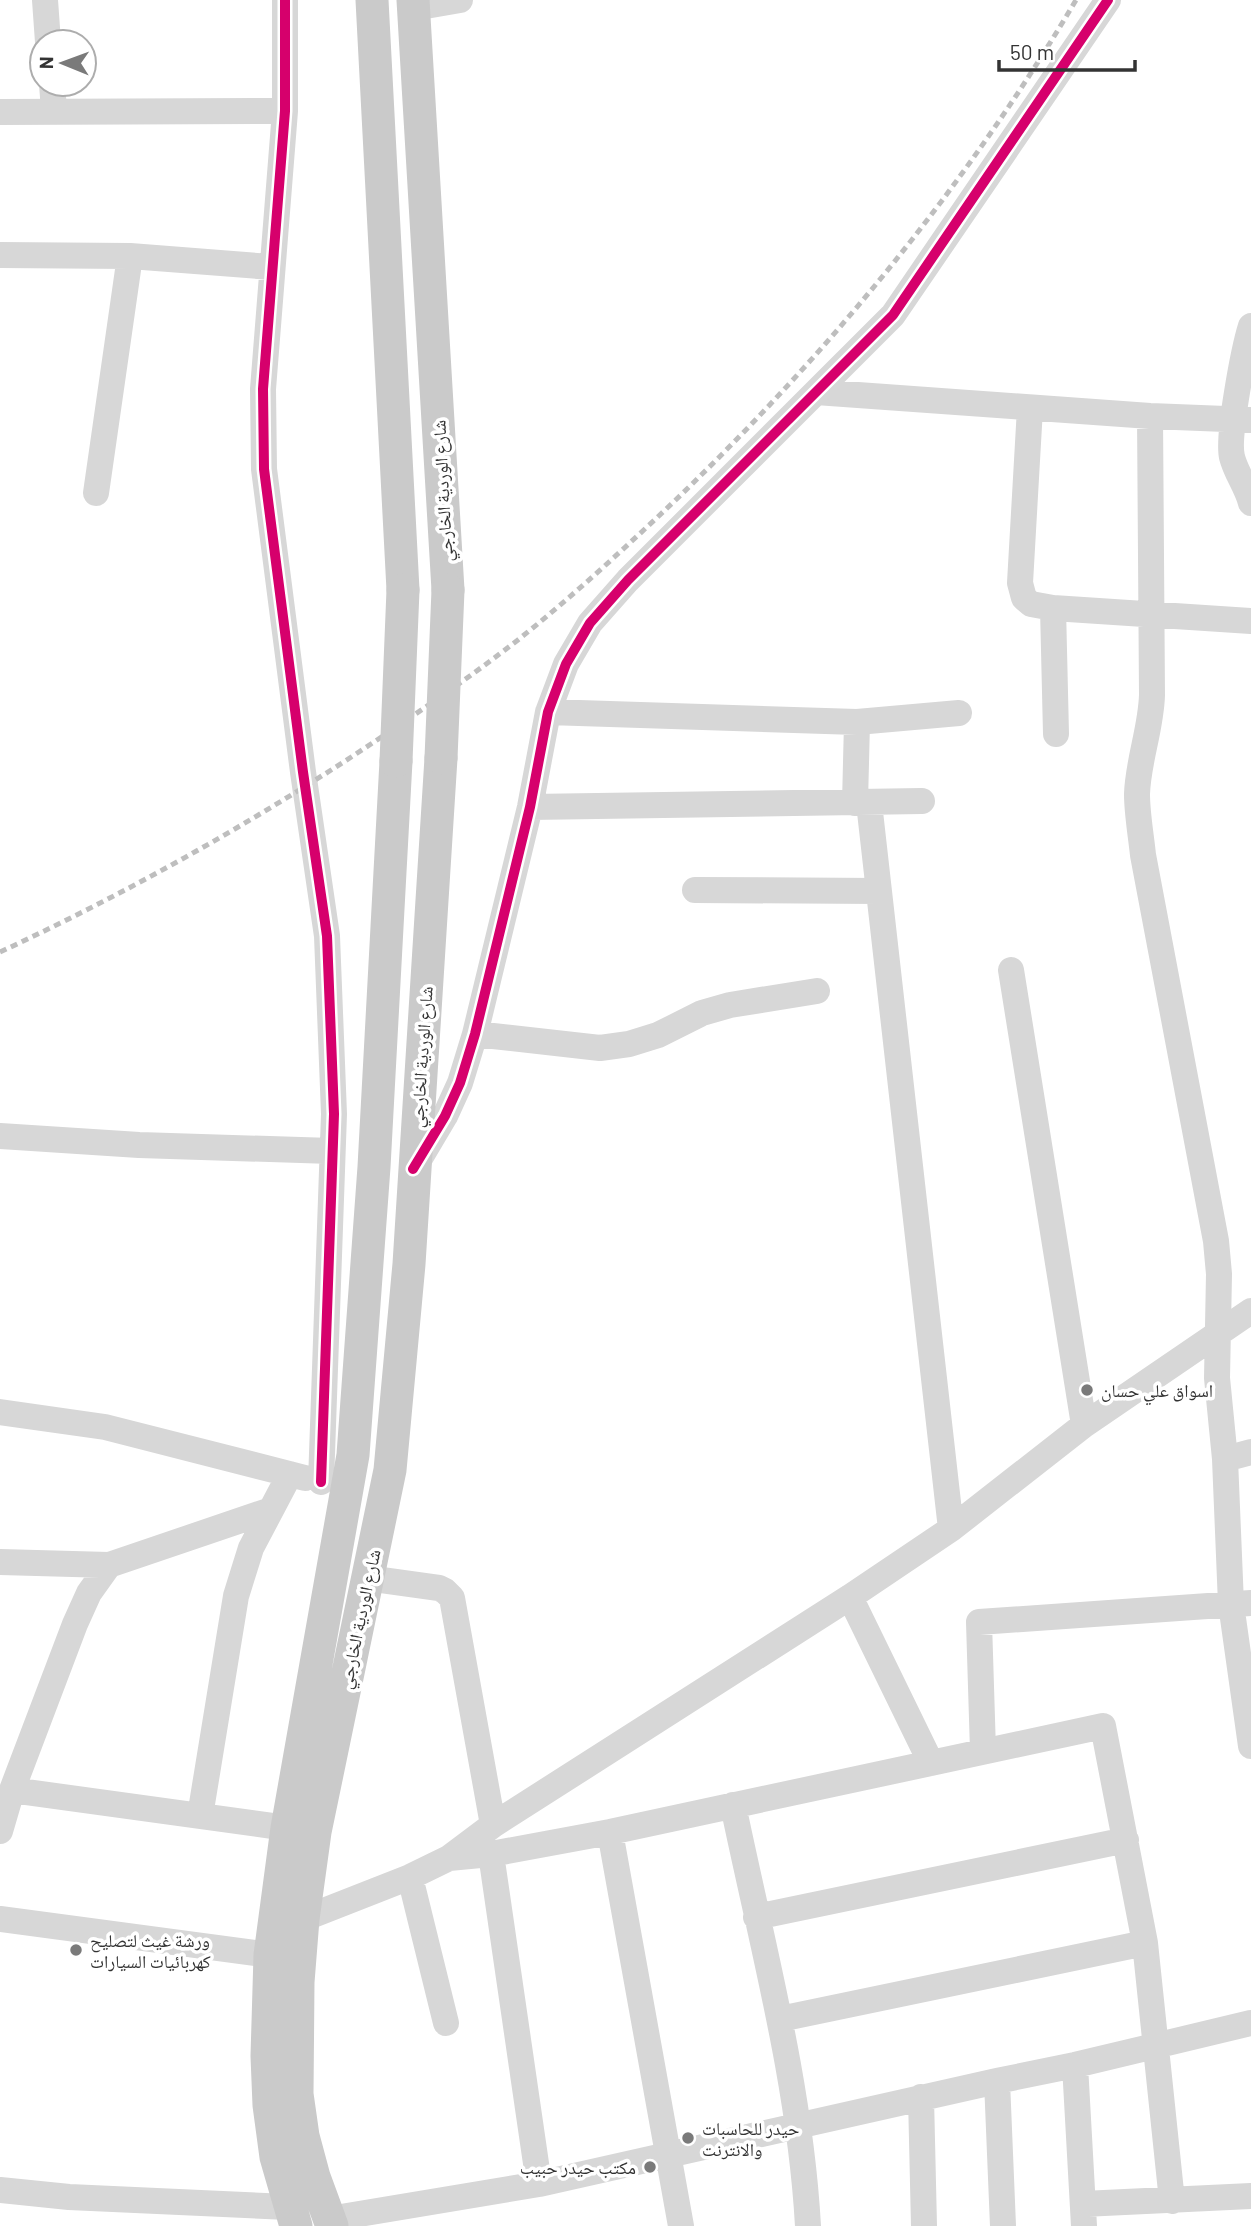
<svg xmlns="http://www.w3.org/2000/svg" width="1251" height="2226" font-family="Barlow,'Noto Naskh Arabic',sans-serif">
<rect width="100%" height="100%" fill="#fff"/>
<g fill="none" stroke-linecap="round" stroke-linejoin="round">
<!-- minor -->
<path stroke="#d7d7d7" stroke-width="26" d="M45 0 48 42
M285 0V111L263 389 264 469 303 772 327 936 334 1114 321 1482
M414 8 460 0
M52 84 54 110
M0 112 285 111
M0 255 130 256 271 267
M1251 326C1244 348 1227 437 1232 457 1236 473 1247 487 1251 503
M816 392 1150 416 1251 420
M1030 408 1020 583 1024 598 1031 604 1053 608 1251 621
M1150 416 1152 695C1151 729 1138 761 1137 794 1137 814 1141 835 1143 855L1216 1241 1219 1274 1217 1378 1225 1459 1231 1604 1251 1746
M96 493 130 256
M1053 608 1056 734
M548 712 857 722 959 713
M855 803 857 722
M869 803 951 1529
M530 807 922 801
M695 890 879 891
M1011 970 1084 1425
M475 1034 600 1048 629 1044 658 1035 702 1013 730 1005 817 991
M0 1136 139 1145 332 1151
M416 1165 445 1116 460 1083 475 1034 530 807 548 712 566 664 590 623 628 580 893 315 1108 0
M0 1412 105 1427 305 1478
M1225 1459 1251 1452
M0 1562 109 1565
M367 1578 439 1588 445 1591 452 1598 493 1825
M850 1597 931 1763
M983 1751 979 1622 1251 1603
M12 1790 287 1828
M733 1805C762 1945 800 2083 808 2226
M200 1816 236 1596 251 1548 290 1474
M0 1831 12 1790 75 1624 89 1593 109 1565 271 1510
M610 1832 681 2226
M491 1854 539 2184
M449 1858 491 1854 610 1832 1103 1726 1145 1943 1172 2201
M410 1877 446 2023
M756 1917 1126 1840
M0 1919 270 1955
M303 1919 410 1877 449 1858 493 1825 850 1597 951 1529 1084 1425 1251 1311
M780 2019 1145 1943
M1075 2065 1084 2226
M997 2081 1003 2226
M921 2097 924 2226
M0 2190 69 2197 288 2207
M1083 2204 1251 2196
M329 2219 539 2184 997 2081 1075 2065 1251 2023"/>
<!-- major -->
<path stroke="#cacaca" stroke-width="33" d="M372 0 403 590
M413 0 448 590
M296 2226 276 2157 269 2105 267 2056 270 1955 287 1828 353 1455 374 1167 396 761
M332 2226 314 2177 303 2136 297 2094 298 1982 303 1919 315 1832 390 1470 409 1264 441 758"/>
<!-- rail -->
<path stroke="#bebebe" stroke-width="5" stroke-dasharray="7 5" stroke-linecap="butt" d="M0 952C127 893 248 825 365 748 416 714 466 680 514 643 566 602 615 557 663 512 823 360 964 190 1076 0"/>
<!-- major-bridge -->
<path stroke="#cacaca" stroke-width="33" d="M441 758 448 590
M396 761 403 590"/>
<!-- cycleway casing -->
<g stroke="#fff" stroke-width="15">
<path id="cycleway" d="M285 0V111L263 389 264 469 303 772 327 936 334 1114 321 1482
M413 1169 445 1116 460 1083 475 1034 530 807 548 712 566 664 590 623 628 580 893 315 1108 0"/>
</g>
<!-- cycleway -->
<use href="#cycleway" stroke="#d6006c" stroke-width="10"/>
</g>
<!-- markers -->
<g fill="#7a7a7a" stroke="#fff" stroke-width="2.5">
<circle cx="1087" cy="1390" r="7"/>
<circle cx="76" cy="1950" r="7"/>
<circle cx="688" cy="2138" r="7"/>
<circle cx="650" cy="2167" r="7"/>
</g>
<g text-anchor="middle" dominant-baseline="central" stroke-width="7" stroke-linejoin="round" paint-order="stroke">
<!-- street labels -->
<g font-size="18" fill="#333" stroke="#fff">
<text transform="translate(442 491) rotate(-93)">شارع الوردية الخارجي</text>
<text transform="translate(421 1057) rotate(-86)">شارع الوردية الخارجي</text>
<text transform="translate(359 1619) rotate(-78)">شارع الوردية الخارجي</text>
</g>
<!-- poi labels -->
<g font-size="18" fill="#333" stroke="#fff" text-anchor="start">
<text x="1101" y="1390">اسواق علي حسان</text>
<text x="90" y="1940">ورشة غيث لتصليح<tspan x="90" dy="21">كهربائيات السيارات</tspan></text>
<text x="702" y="2128">حيدر للحاسبات<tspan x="702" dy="21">والانترنت</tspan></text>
<text x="636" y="2167" text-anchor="end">مكتب حيدر حبيب</text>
</g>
</g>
<!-- north arrow -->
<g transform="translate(63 63) rotate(271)"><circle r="33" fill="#ffffff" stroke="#adadad" stroke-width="2"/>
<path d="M0-5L12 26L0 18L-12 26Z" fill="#7a7a7a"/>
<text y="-10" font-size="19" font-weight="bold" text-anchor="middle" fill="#333333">N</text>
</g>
<!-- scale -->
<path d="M999 60v10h136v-10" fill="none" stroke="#333333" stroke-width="3.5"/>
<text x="1010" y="60" font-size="21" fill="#333333" stroke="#ffffff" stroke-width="5" paint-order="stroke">50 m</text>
</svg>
